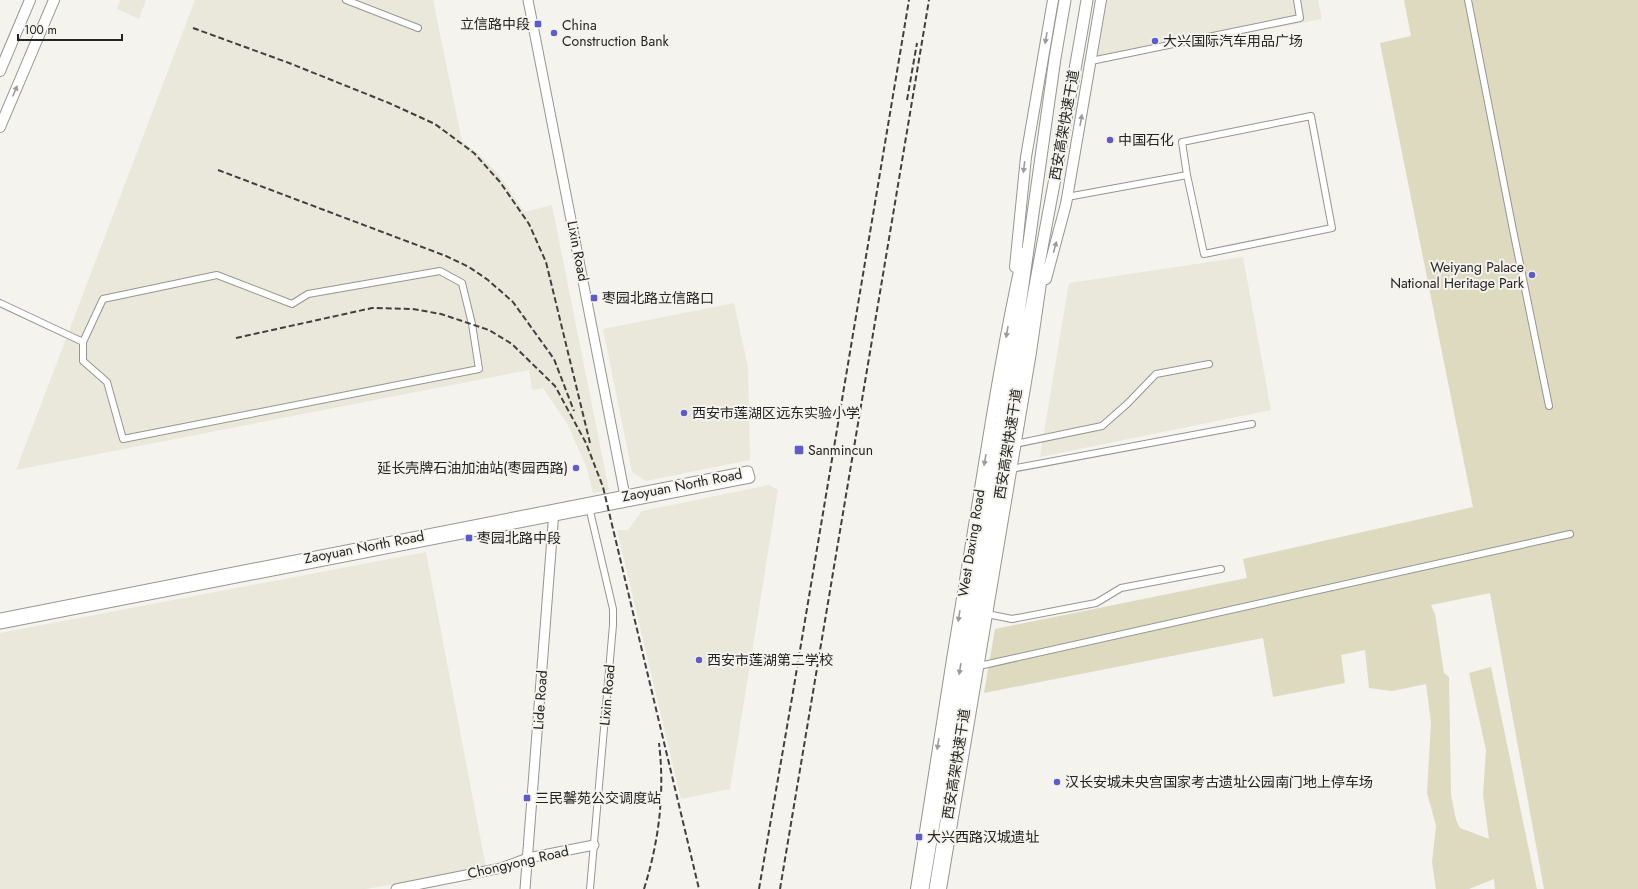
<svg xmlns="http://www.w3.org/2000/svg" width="1638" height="889" font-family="Jost,'Noto Sans SC',sans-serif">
<rect width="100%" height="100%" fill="#f4f3ed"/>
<!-- built -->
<path fill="#eae8db" d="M120 0H146L139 19 117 9Z
M195 0H433L462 141 480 155 499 175 525 212 552 205 609 490 593 493 587 469 568 425 543 388 532 390 529 370 16 470Z
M1107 0H1318L1322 19 1097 62Z
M1243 257 1271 410 1040 457 1069 283Z
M734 303 748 367 750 460 646 481 632 472 603 329Z
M769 485 778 490 730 789 681 799 617 530H628L642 511Z
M426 552 486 868 366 889H0V633Z"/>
<!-- green -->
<path fill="#dddac0" d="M1404 0H1638V889H1544L1490 593 1431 605 1435 614 1444 673 1449 677 1451 795 1456 820 1460 828 1489 839 1483 795 1486 750 1469 673 1491 667 1537 889H1495L1494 879 1469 889H1436L1432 862 1436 826 1427 793 1431 722 1426 684 1392 691 1369 688 1365 650 1341 655 1345 683 1273 697 1263 638 984 693 995 629 1247 578 1243 559 1473 507 1380 43 1411 36Z"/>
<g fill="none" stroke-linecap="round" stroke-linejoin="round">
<!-- street casing -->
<g stroke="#969590" stroke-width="8">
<path id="street" d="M346 0 418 28
M1468 0 1513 230 1549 406
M1091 61 1300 18 1297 0
M1067 197 1187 175 1204 254 1332 228 1311 116 1182 142 1187 175
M440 271 462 283 472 324 479 369 123 439 107 382 83 361V342L103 299 217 275 292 304 308 294Z
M0 303 83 342
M1015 444 1102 426 1127 404 1156 374 1209 364
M1011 469 1252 424
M589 507 613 609V625L590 889
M987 614 1012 619 1096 603 1121 588 1221 569
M979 666 1570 534"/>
</g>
<!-- secondary casing -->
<g stroke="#969590" stroke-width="11">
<path id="secondary" d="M528 0 626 501
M0 618 748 471 750 478 0 624
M396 889 501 868 528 858 594 845
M525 889 554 511"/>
</g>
<!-- primary casing -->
<g stroke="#969590" stroke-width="12">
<path id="primary" d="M0 71 30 0
M0 127 54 0
M1015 267 1026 157 1053 0
M1046 279 1066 204 1101 0
M916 889C936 758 957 626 979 495 992 414 1005 333 1023 253
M941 889 1031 352 1043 269"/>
</g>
<!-- highway casing -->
<g stroke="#969590" stroke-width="13">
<path id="highway" d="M923 889 1017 327 1055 58 1065 0
M935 889C966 701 995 513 1028 325 1047 217 1069 109 1087 0"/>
</g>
<!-- street -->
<use href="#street" stroke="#fff" stroke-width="6"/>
<!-- secondary -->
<use href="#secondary" stroke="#fff" stroke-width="9"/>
<!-- primary -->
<use href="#primary" stroke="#fff" stroke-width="10"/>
<!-- highway -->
<use href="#highway" stroke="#fff" stroke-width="11"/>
<!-- rail -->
<path stroke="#41403e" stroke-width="2" stroke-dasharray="6 3" stroke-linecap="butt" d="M193 28 289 63 389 103 435 124 474 153 500 182 529 224 546 262 590 443
M907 100 917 43
M218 170 446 256 469 267 488 280 513 302 554 359 574 411
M236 338 372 308 413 309 441 314 489 330 512 344 555 386 586 443 603 487 699 889
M644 889C659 841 665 793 659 743
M759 889 793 692 909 0
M780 889 929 0"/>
</g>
<!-- one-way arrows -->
<defs><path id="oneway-solid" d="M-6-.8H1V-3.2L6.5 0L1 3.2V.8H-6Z"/></defs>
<g fill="#9c9c9c">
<use href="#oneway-solid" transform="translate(1046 38) rotate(100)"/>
<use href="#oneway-solid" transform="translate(15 91) rotate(-67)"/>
<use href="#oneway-solid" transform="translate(1081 120) rotate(-80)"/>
<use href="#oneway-solid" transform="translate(1024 167) rotate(97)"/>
<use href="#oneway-solid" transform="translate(1055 247) rotate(-75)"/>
<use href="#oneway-solid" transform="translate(1007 332) rotate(100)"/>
<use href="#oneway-solid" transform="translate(985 460) rotate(100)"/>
<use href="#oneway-solid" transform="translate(959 616) rotate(99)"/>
<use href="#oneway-solid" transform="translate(960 669) rotate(99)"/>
<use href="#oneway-solid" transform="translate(938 744) rotate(99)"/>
</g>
<!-- markers -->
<g fill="#5e5ad2" stroke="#f4f3ed" stroke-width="1.5">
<rect x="534" y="20" width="8" height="8" rx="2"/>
<circle cx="554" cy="33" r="4"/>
<circle cx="1155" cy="41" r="4"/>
<circle cx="1110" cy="140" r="4"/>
<circle cx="1532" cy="275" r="4"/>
<rect x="590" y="294" width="8" height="8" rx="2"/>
<circle cx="684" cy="413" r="4"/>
<rect x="794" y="445" width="10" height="10" rx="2"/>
<circle cx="576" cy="468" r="4"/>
<rect x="465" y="534" width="8" height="8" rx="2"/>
<circle cx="699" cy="660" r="4"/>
<circle cx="1057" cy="782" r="4"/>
<rect x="523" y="794" width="8" height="8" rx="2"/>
<rect x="915" y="833" width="8" height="8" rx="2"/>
</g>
<g text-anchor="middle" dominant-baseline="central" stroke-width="4" stroke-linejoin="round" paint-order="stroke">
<!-- poi labels -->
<g font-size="14" fill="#242422" stroke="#f4f3ed" text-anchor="start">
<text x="530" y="24" text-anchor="end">立信路中段</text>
<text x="562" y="25">China<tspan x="562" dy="16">Construction Bank</tspan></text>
<text x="1163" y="41">大兴国际汽车用品广场</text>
<text x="1118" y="140">中国石化</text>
<text x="1524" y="267" text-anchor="end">Weiyang Palace<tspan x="1524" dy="16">National Heritage Park</tspan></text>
<text x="602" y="298">枣园北路立信路口</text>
<text x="692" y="413">西安市莲湖区远东实验小学</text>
<text x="808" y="450">Sanmincun</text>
<text x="568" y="468" text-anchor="end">延长壳牌石油加油站(枣园西路)</text>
<text x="477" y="538">枣园北路中段</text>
<text x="707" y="660">西安市莲湖第二学校</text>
<text x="1065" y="782">汉长安城未央宫国家考古遗址公园南门地上停车场</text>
<text x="535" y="798">三民馨苑公交调度站</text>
<text x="927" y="837">大兴西路汉城遗址</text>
</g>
<!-- street labels -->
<g font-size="14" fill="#242422" stroke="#f4f3ed">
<text transform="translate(1064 125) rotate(-80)">西安高架快速干道</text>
<text transform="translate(578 251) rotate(79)">Lixin Road</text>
<text transform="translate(1008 444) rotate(-81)">西安高架快速干道</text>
<text transform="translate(682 485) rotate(-11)">Zaoyuan North Road</text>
<text transform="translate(971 543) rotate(-81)">West Daxing Road</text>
<text transform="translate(364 547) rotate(-11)">Zaoyuan North Road</text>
<text transform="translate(607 695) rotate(-85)">Lixin Road</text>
<text transform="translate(540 700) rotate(-86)">Lide Road</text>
<text transform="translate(956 764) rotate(-81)">西安高架快速干道</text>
<text transform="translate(518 862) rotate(-13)">Chongyong Road</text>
</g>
</g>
<!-- scale -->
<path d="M18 34v6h104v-6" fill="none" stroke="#242422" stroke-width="2"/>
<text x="24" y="34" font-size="12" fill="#242422" stroke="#f4f3ed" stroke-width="3" paint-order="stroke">100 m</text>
</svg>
